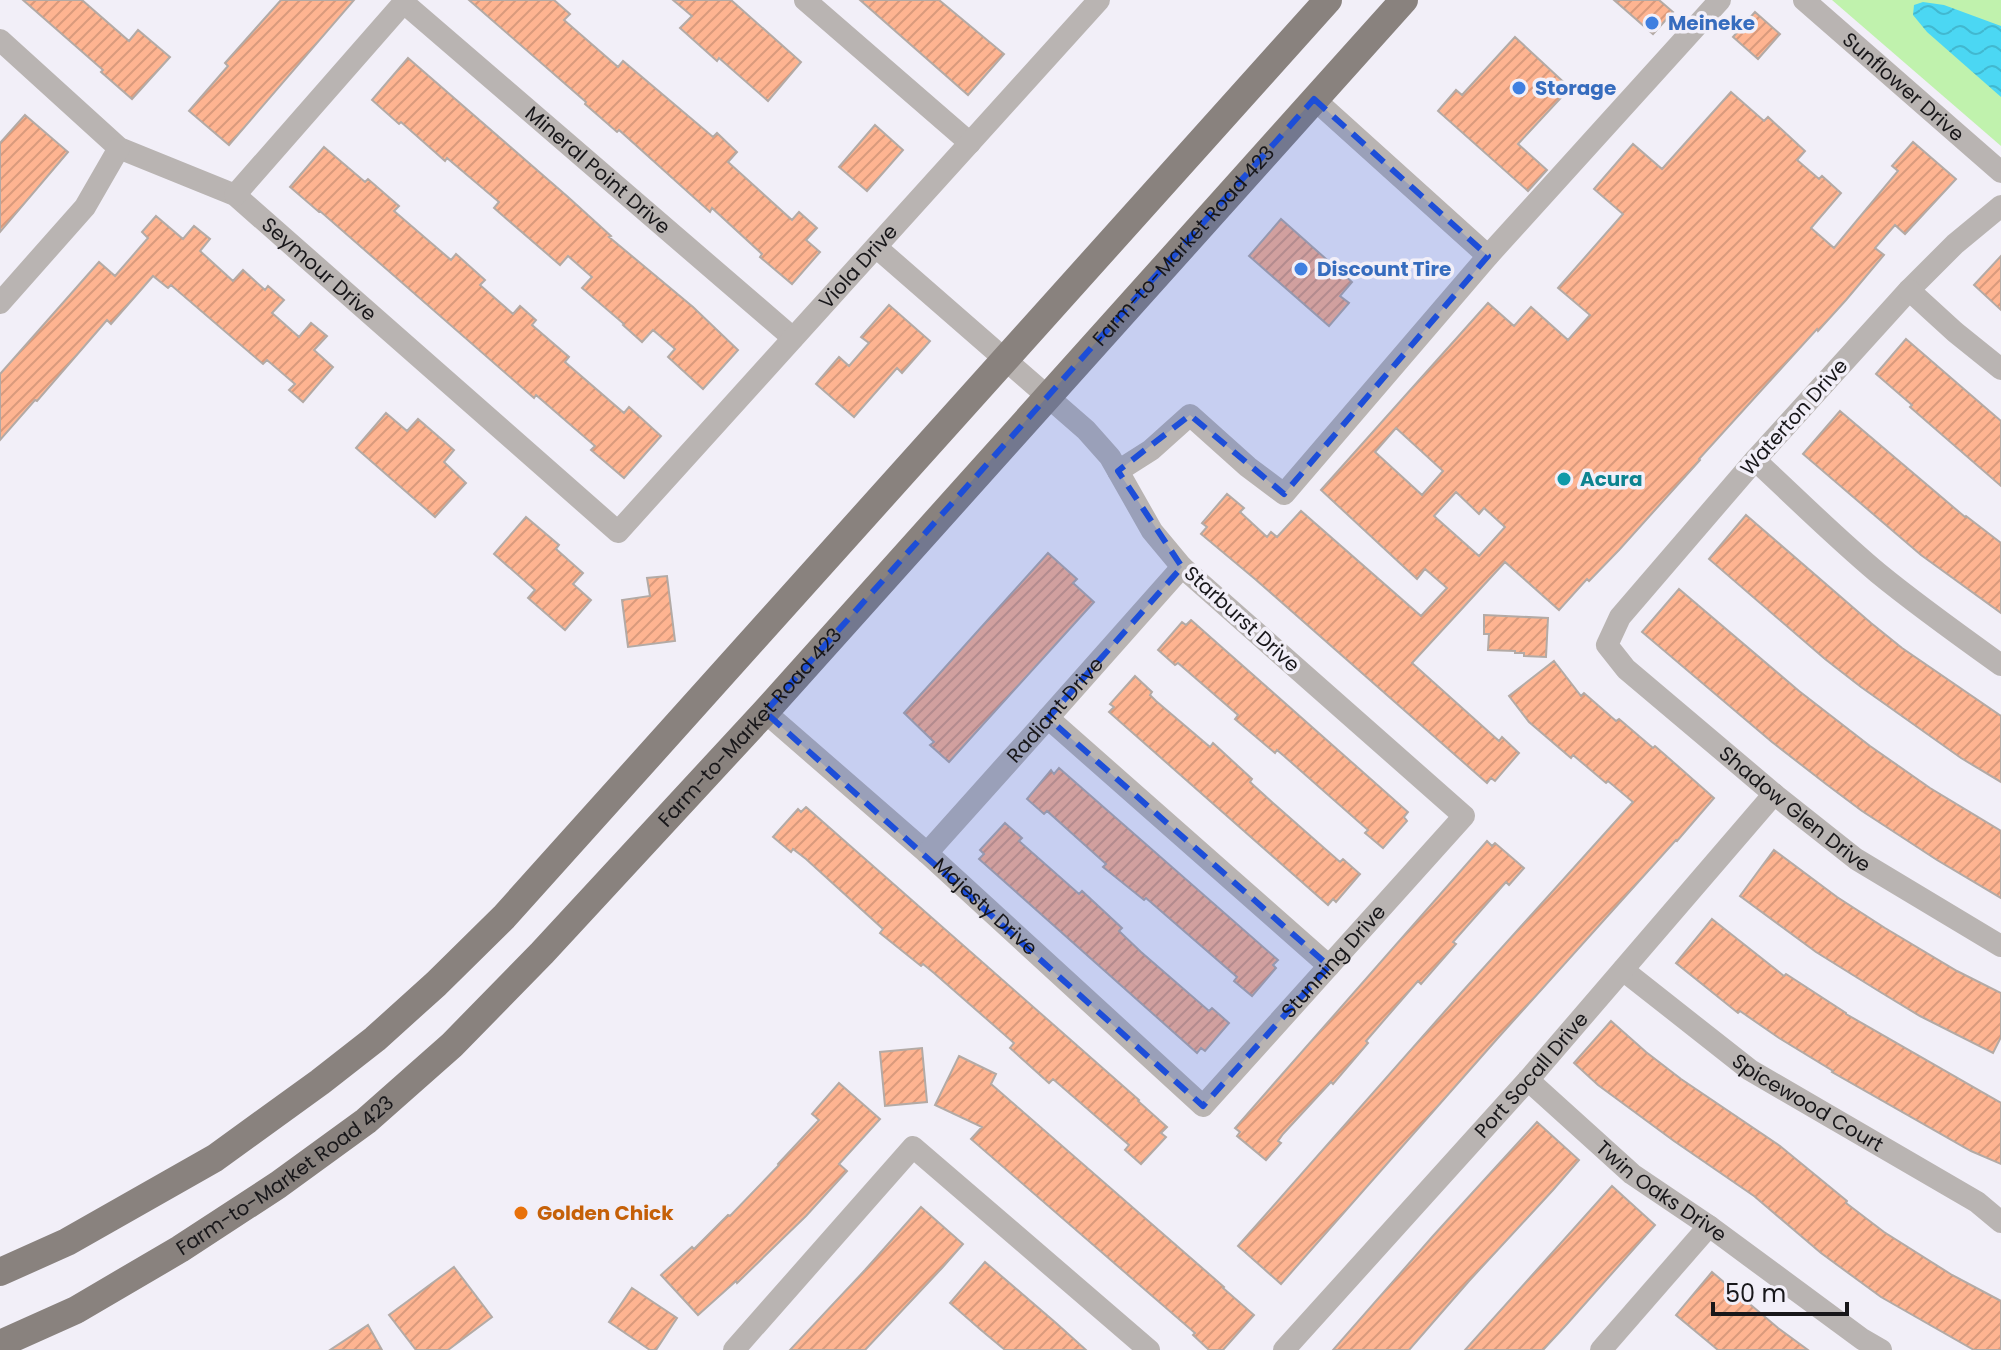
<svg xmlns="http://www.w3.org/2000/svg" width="2001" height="1350" font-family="Poppins,sans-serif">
<defs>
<pattern id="water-waves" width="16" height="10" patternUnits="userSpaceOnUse" patternTransform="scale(2)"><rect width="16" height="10" fill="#4bd7f3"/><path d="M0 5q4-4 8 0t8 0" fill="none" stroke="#41b8d0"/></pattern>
<pattern id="building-hatch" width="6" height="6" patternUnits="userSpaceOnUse" patternTransform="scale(2)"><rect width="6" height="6" fill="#feb491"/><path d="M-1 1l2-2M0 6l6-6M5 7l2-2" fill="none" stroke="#d99a7c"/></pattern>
</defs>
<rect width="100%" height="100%" fill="#f2eff8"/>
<!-- green -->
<path fill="#c0f2ad" d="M1832 0H2001V146Z"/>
<!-- water -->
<path fill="url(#water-waves)" d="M1923 2 1944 5 2001 26V97L1927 32 1913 15 1914 5Z"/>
<!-- building -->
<path fill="url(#building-hatch)" stroke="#b3aaa5" stroke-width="2" fill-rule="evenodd" d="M23 0H82L129 41 138 30 170 57 132 99 101 72 103 70Z
M281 0H354L229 145 189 111 228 66 225 63Z
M469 0H554L570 14 564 20 618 67 623 61 713 137 717 133 737 152 728 162 792 220 799 212 817 228 806 240 820 252 792 284 760 257 762 254 712 208 710 212 619 130 617 132 585 104 586 102Z
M673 0H731L801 62 768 101 719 58 717 61 680 28 692 16Z
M860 0H939L1004 54 968 95Z
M1614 0H1659L1673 12 1653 34Z
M1755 12 1780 34 1758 59 1733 37Z
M1515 37 1570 88 1518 144 1547 170 1528 191 1438 111 1456 90 1462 95Z
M408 58 568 197 611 236 609 237 693 307 738 350 703 389 668 357 675 349 653 330 642 342 623 325 624 324 582 288 592 277 568 256 560 265 494 208 499 202 447 158 445 161 401 122 399 124 372 100Z
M1731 92 1764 121 1768 117 1805 151 1797 160 1819 179 1822 176 1841 193 1811 228 1834 248 1898 171 1892 166 1913 142 1956 179 1905 234 1895 225 1875 248 1884 255 1846 300 1818 331 1817 329 1699 459 1700 460 1619 550 1589 581 1587 579 1559 610 1505 562 1412 663 1499 741 1502 737 1519 753 1495 781 1491 778 1487 783 1255 579 1201 534 1207 527 1202 523 1227 494 1244 508 1240 512 1267 537 1271 532 1277 537 1301 511 1421 616 1447 588 1425 569 1417 579 1321 490 1488 303 1514 326 1531 307 1568 340 1590 315 1558 288 1623 214 1594 189 1633 144 1662 169ZM1396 428 1443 471 1422 495 1375 452ZM1456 492 1479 514 1484 508 1505 527 1479 556 1434 516Z
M25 115 68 152 0 232V143Z
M875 125 903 150 867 191 839 167Z
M324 147 365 182 368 179 399 206 394 211 451 260 456 254 485 280 480 285 513 314 520 306 536 320 532 325 569 357 565 362 624 413 629 407 661 436 624 478 591 450 595 446 536 395 534 398 320 211 319 212 290 187Z
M156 216 183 239 194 226 210 239 200 251 233 281 243 270 265 290 268 286 284 300 272 313 299 337 311 323 327 336 314 350 333 367 303 402 289 390 295 384 267 360 263 364 171 285 168 288 153 276 111 324 107 320 37 401 35 400 0 440V374L99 262 115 276 148 238 142 232Z
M1281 219 1352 282 1340 296 1349 303 1329 326 1249 256Z
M2001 256V310L1974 285Z
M889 305 930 341 902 373 897 368 854 417 816 384 839 357 849 366 869 343 861 337Z
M1906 339 2001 421V486L1910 407 1912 405 1876 374Z
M1840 411 1965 517 1966 516 2001 543V613L1921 555 1803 454Z
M386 413 407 431 418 419 454 450 444 462 466 483 435 517 356 448Z
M1746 515 1871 623 1902 648 2001 716V782L1961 758 1861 687 1825 659 1709 559Z
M526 517 559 545 556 549 583 573 573 584 591 600 565 630 528 598 535 590 494 554Z
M1048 553 1077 579 1073 583 1094 602 949 762 930 745 934 742 904 713Z
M667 576 675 641 628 647 622 600 650 596 647 578Z
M1679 589 1799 691 1870 746 1930 788 2001 831V898L1937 860 1862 811 1826 784 1772 742 1642 632Z
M1484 615 1548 618 1546 657 1524 656V653H1515V651L1488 650 1489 634H1484Z
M1191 620 1408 812 1404 817 1407 821 1383 848 1365 833 1368 830 1284 756 1277 750 1275 753 1235 719 1238 715 1178 663 1175 665 1158 650 1182 622 1186 625Z
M1554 661 1581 696 1584 693 1616 721 1619 719 1653 748 1655 746 1714 798 1677 841 1676 840 1497 1039 1281 1284 1238 1246 1461 993 1633 802 1608 781 1606 783 1573 755 1571 758 1529 722 1509 696Z
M1135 676 1152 692 1150 695 1156 701 1210 747 1213 743 1252 779 1250 782 1273 803 1340 862 1343 859 1360 874 1336 902 1333 899 1328 905 1109 712 1114 707 1110 704Z
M1059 768 1278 960 1273 965 1276 968 1252 996 1234 981 1237 977 1169 918 1146 898 1144 900 1103 867 1106 864 1047 811 1044 814 1027 799 1051 770 1054 774Z
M806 807 1139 1100 1138 1101 1167 1127 1161 1133 1166 1137 1141 1164 1125 1150 1129 1145 1053 1079 1049 1083 1010 1048 1014 1043 934 973 923 964 921 966 880 933 883 929 806 859 793 849 791 852 773 837 798 809 801 812Z
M1005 823 1022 838 1019 841 1079 894 1082 891 1122 928 1119 931 1141 952 1209 1011 1212 1008 1229 1023 1205 1051 1201 1048 1197 1053 979 859 984 854 980 850Z
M1487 841 1492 846 1495 843 1524 868 1509 885 1506 882 1453 942 1456 944 1421 984 1418 981 1366 1041 1368 1043 1333 1084 1331 1082 1283 1134 1278 1141 1281 1143 1266 1160 1237 1136 1240 1132 1235 1128Z
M1774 850 1837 897 1885 928 1957 971 2001 993V1037L1993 1053 1920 1016 1877 990 1816 952 1740 896Z
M1712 919 1784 976 1786 974 1846 1013V1014L2001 1103V1164L1971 1151 1832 1072 1833 1071 1779 1038 1740 1011 1738 1013 1676 963Z
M1611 1021 1646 1052 1681 1079 1780 1146 1847 1201 1846 1203 1884 1232 1952 1275 2001 1301V1350H1974L1881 1297 1821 1253 1754 1196 1674 1141 1598 1085 1574 1063Z
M922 1048 927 1102 885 1106 880 1052Z
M959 1056 996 1074 991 1084 1224 1287 1223 1288 1254 1315 1223 1350H1209L1193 1335 1195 1333 971 1139 982 1127 935 1105Z
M839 1083 880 1119 839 1164 847 1171 806 1216 737 1283 736 1281 698 1315 661 1275 692 1247 694 1249 728 1215 730 1216 779 1165 778 1164 819 1120 812 1114Z
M1537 1122 1579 1160 1553 1190 1469 1281 1409 1350H1333L1433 1236Z
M1612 1186 1655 1225 1567 1324 1543 1350H1465Z
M921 1207 963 1244 942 1268 865 1350H790L865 1270Z
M985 1262 1056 1323 1086 1350H1005L981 1330 950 1303Z
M454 1267 492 1317 448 1350H416L389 1315Z
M1712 1272 1778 1328 1808 1350H1718L1676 1315Z
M632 1288 677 1318 656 1350H650L609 1322Z
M368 1325 382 1350H330Z"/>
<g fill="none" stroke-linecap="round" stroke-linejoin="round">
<!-- minor -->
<g stroke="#b9b4b2" stroke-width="22">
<path d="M805 0 970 143"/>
<path id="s1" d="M1804 0 2001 172"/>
<path id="s2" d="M404 3 793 338"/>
<path id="s3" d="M0 40 119 148 235 195 618 532 1099 0"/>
<path d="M1314 99 1488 256"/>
<path d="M235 195 406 0"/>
<path id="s4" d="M2001 206 1955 244 1909 290 1755 460 1620 617 1607 645 1626 669 1774 794 1856 859 2001 946"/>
<path d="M1909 290 1955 332 2001 369"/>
<path d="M0 303 85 207 119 148"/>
<path d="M1755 460C1796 498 1835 537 1878 573 1917 605 1959 635 2001 665"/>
<path d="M1118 471 1151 450 1190 415 1248 467 1284 494 1488 256 1720 0"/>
<path id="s5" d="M765 712 927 853 1203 1106 1464 816 1182 567 1152 531 1110 457 1086 430 876 247"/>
<path d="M1048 718 1329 966"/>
<path id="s6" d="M927 853 1048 718 1182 567"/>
<path id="s7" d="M1623 970 1750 1070 1977 1202 2001 1222"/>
<path id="s8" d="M1528 1080 1632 1174 1709 1226 1862 1339 1881 1350"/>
<path d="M734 1350 913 1147 1149 1350"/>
<path id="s9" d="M1284 1350 1528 1080 1774 794"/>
<path d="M1601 1350 1709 1226"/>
</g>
<!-- major -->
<g stroke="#89827e" stroke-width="28">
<path d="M0 1272 67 1242 215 1158 320 1082 375 1039 436 984 504 917 1328 0"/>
<path id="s10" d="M0 1344 76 1310 180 1249 278 1185 366 1121 452 1045 542 953 765 712 1404 0"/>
</g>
</g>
<!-- marked area -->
<path fill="#1d4ed8" fill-opacity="0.2" stroke="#1d4ed8" stroke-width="6" stroke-dasharray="16 10" stroke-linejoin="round" d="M1314 99 1488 256 1284 494 1190 415 1118 471 1182 567 1048 718 1329 966 1203 1106 765 712Z"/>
<!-- markers -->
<g fill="#3f7fe0" stroke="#f2eff8" stroke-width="3">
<circle cx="1652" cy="23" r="8"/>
<circle cx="1519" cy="88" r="8"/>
<circle cx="1301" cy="269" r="8"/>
</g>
<circle fill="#0f9aa8" stroke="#f2eff8" stroke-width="3" cx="1564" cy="479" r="8"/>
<circle fill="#e8710a" stroke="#f2eff8" stroke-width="3" cx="521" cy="1213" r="8"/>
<g text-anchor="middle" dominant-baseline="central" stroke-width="7" stroke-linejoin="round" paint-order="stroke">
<!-- shop labels -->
<g font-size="20" font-weight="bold" fill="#366cbe" stroke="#f2eff8" text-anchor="start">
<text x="1668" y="23">Meineke</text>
<text x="1535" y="88">Storage</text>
<text x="1317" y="269">Discount Tire</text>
</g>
<!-- street labels -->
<g font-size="20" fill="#18171a" stroke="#f2eff8">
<text stroke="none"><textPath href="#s1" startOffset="132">Sunflower Drive</textPath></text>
<text stroke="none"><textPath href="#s2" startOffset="256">Mineral Point Drive</textPath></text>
<text stroke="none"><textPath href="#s10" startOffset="1628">Farm-to-Market Road 423</textPath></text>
<text stroke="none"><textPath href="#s3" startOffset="1154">Viola Drive</textPath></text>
<text stroke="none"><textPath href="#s3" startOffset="398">Seymour Drive</textPath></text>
<text transform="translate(1794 417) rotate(-48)">Waterton Drive</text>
<text transform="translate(1242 619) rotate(42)">Starburst Drive</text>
<text stroke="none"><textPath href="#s6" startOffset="192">Radiant Drive</textPath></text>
<text stroke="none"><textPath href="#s10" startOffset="980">Farm-to-Market Road 423</textPath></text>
<text stroke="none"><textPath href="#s4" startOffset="842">Shadow Glen Drive</textPath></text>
<text stroke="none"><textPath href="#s5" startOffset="294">Majesty Drive</textPath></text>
<text stroke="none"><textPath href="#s5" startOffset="784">Stunning Drive</textPath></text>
<text stroke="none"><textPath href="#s9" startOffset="370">Port Socall Drive</textPath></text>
<text stroke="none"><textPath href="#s7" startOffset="228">Spicewood Court</textPath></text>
<text stroke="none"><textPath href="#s10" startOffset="332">Farm-to-Market Road 423</textPath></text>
<text stroke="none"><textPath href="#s8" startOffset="174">Twin Oaks Drive</textPath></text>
</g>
<!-- culture labels -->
<g font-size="20" font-weight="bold" fill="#0d838f" stroke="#f2eff8" text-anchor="start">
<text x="1580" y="479">Acura</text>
</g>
<!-- food labels -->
<g font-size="20" font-weight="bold" fill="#c56008" stroke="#f2eff8" text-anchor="start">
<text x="537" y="1213">Golden Chick</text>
</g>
</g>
<!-- scale -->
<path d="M1713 1302v12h134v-12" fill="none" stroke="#18171a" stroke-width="4"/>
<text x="1725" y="1302" font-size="24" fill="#18171a" stroke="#f2eff8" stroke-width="6" paint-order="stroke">50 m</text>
</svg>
